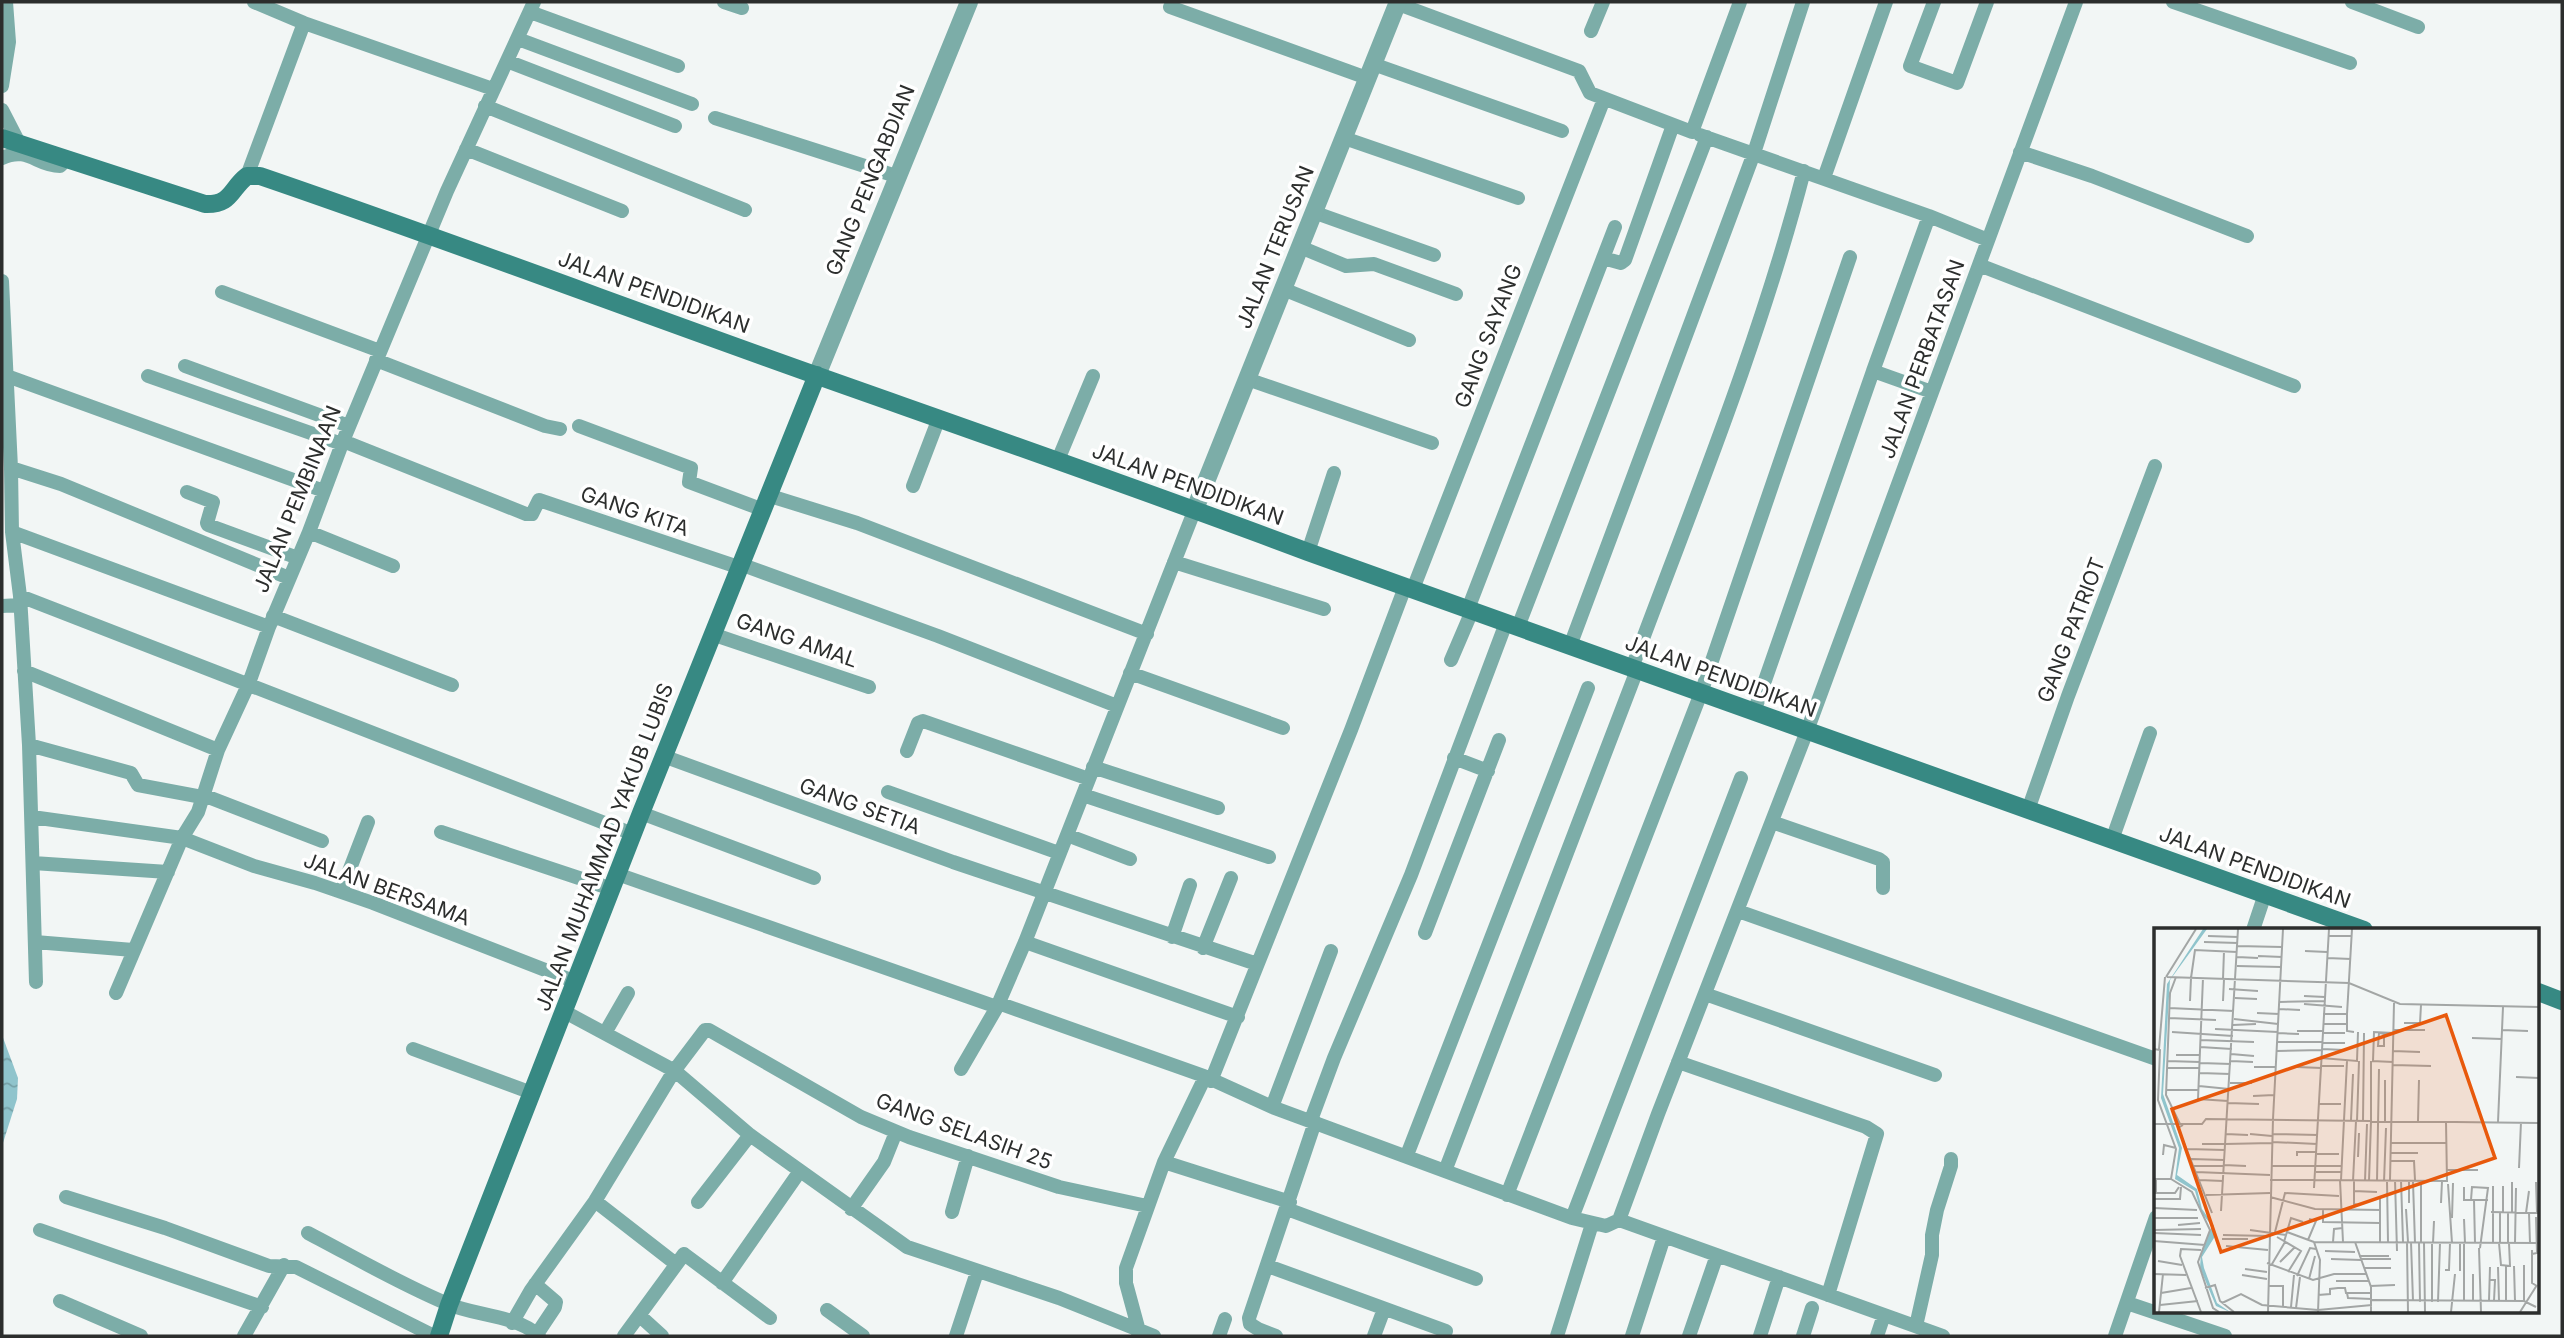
<svg xmlns="http://www.w3.org/2000/svg" width="2564" height="1338" font-family="Inter,sans-serif">
<defs>
<pattern id="water-ripples" width="26" height="14" patternUnits="userSpaceOnUse" patternTransform="scale(1.75)"><rect width="26" height="14" fill="#8fc4cc"/><path d="M2 4q2-2 4 0t4 0M15 11q2-2 4 0t4 0" fill="none" stroke="#75a0a6"/></pattern>
</defs>
<rect width="100%" height="100%" fill="#f2f6f5"/>
<!-- water -->
<path fill="url(#water-ripples)" d="M2 1035 18 1078 17 1099 2 1146Z"/>
<g fill="none" stroke-linecap="round" stroke-linejoin="round">
<!-- minor -->
<path stroke="#7cada8" stroke-width="14" d="M254 2 304 23 493 89
M724 2 742 8
M1934 2 1910 66 1957 83 1987 2
M2173 2 2350 63
M2352 2 2418 27
M1398 4 1579 71 1590 93 1692 132 1740 2
M1170 7 1367 78
M530 12 678 66
M1591 31 1603 2
M518 39 692 104
M507 61 675 126
M1373 64 1562 131
M2 86 9 42 6 2
M485 106 745 210
M2 110 19 143
M715 118 896 176
M1700 135 1929 216 1988 240
M1344 138 1518 198
M466 149 622 211
M2020 152 2092 176 2247 236
M2 158C29 146 36 166 60 166L68 158
M247 176 304 23
M1824 178 1886 2
M1313 212 1434 255
M1929 216 1873 371 1932 392
M1300 247 1346 266 1374 264 1456 294
M1603 258 1621 263 1625 260 1673 125
M1979 265 2294 386
M2 281 11 468 12 532 20 596 29 745 36 982
M1283 289 1409 340
M222 292 380 351
M376 360 545 426 560 429
M185 366 349 426
M7 376 324 491
M148 376 342 444
M1247 379 1432 443
M579 426 691 468 689 482 761 509
M343 441 526 514H532L539 500 738 567
M1058 460 1093 376
M11 468 61 484 289 578
M913 486 939 418
M187 492 213 502 207 523 208 525 298 558
M767 495 857 523 1147 634
M12 532 269 627
M309 532 393 566
M1308 552 1334 473
M1174 562 1324 609
M740 564 938 636 1117 706
M1413 589 1604 99
M20 596 633 834
M2 606 20 605
M1468 609 1615 227
M273 616 452 685
M1518 627 1707 137
M712 634 869 687
M1570 646 1754 153 1803 2
M1451 660 1472 611
M1632 668C1693 504 1760 341 1804 171
M24 671 218 750
M1130 673 1283 728
M1754 712 1873 371
M29 745 131 773 138 785 202 797
M907 751 918 723 923 721 1089 779
M663 756 953 862 1257 964
M1454 758 1488 771
M1093 767 1218 808
M888 792 1059 853
M203 795 322 841
M1083 795 1269 857
M2028 810 2068 696 2155 466
M641 813 814 878
M32 817 182 838 254 866 315 883 373 903 576 982
M1772 822 1879 859 1883 862V888
M441 832 612 889
M1067 835 1130 859
M2112 840 2150 733
M33 863 168 872
M617 874 997 1007
M341 892 368 822
M1738 911 2156 1059
M2253 930 2265 894
M1425 933 1499 740
M1172 937 1190 885
M35 942 133 950
M1025 942 1238 1017
M1203 948 1231 878
M116 993 182 838 198 812 218 750 249 683 269 627 309 532 343 441 447 191 534 2
M1705 994 1935 1075
M998 1003 1204 1076 1272 1107 1572 1218 1606 1226 1619 1220 1658 1114 1807 731 2076 2
M565 1012 675 1071 750 1135 907 1247 1059 1298 1154 1336
M605 1033 628 993
M413 1049 532 1093
M1678 1062 1866 1127 1877 1134 1828 1295
M961 1069 997 1007 1025 942 1195 509
M1211 1081 1351 730 1405 587
M1272 1107 1331 951
M1311 1120 1334 1058 1411 875 1506 623
M1407 1155 1588 688
M1164 1162 1290 1202
M1445 1171 1637 670
M1507 1195 1701 693 1850 257
M66 1197 165 1228 269 1266 296 1267 434 1336
M595 1201 676 1264
M698 1202 750 1135
M851 1209 884 1162 896 1132
M1287 1209 1476 1279
M952 1212 968 1156
M1572 1218 1741 778
M1619 1220 1943 1336
M40 1230 262 1307
M308 1233C354 1257 400 1284 448 1304 476 1316 516 1315 539 1336
M1268 1266 1446 1331
M722 1283 800 1171
M535 1284 556 1302 555 1307 537 1334
M60 1301 141 1336
M2127 1303 2225 1336
M827 1310 863 1336
M640 1316 662 1336
M512 1323 531 1290 595 1201 674 1071 705 1030H709L861 1117 909 1137 1059 1187 1147 1206
M1916 1326 1932 1255V1235L1937 1210 1951 1166V1159
M244 1336 284 1265
M624 1336 684 1254 770 1318
M956 1336 977 1272
M1138 1336 1139 1331 1126 1283V1268L1164 1162 1205 1077
M1219 1336 1225 1319
M1276 1336 1258 1329 1250 1324 1249 1318 1315 1122
M1374 1336 1384 1309
M1557 1336 1592 1224
M1632 1336 1664 1237
M1689 1336 1717 1255
M1760 1336 1779 1277
M1803 1336 1812 1308
M1877 1336 1884 1315
M2115 1336 2156 1217"/>
<!-- tertiary -->
<path stroke="#7cada8" stroke-width="18" d="M817 375 969 2
M1195 509 1398 2"/>
<!-- secondary -->
<path stroke="#378983" stroke-width="18" d="M2 138 205 204C232 205 230 189 247 176H260C447 240 632 310 818 376 982 434 1146 491 1308 552L2364 930
M2538 992 2562 1001
M439 1336 449 1305 641 813 817 375"/>
</g>
<g text-anchor="middle" dominant-baseline="central" stroke-width="7" stroke-linejoin="round" paint-order="stroke">
<!-- street labels -->
<g font-size="21" fill="#2c2e2d" stroke="#fff">
<text transform="translate(870 180) rotate(-68)">GANG PENGABDIAN</text>
<text transform="translate(1275 247) rotate(-68)">JALAN TERUSAN</text>
<text transform="translate(654 292) rotate(20)">JALAN PENDIDIKAN</text>
<text transform="translate(1488 336) rotate(-69)">GANG SAYANG</text>
<text transform="translate(1922 359) rotate(-70)">JALAN PERBATASAN</text>
<text transform="translate(1188 484) rotate(20)">JALAN PENDIDIKAN</text>
<text transform="translate(297 499) rotate(-68)">JALAN PEMBINAAN</text>
<text transform="translate(635 511) rotate(19)">GANG KITA</text>
<text transform="translate(2071 630) rotate(-69)">GANG PATRIOT</text>
<text transform="translate(797 640) rotate(19)">GANG AMAL</text>
<text transform="translate(1721 676) rotate(20)">JALAN PENDIDIKAN</text>
<text transform="translate(860 806) rotate(20)">GANG SETIA</text>
<text transform="translate(604 847) rotate(-69)">JALAN MUHAMMAD YAKUB LUBIS</text>
<text transform="translate(2255 867) rotate(20)">JALAN PENDIDIKAN</text>
<text transform="translate(387 889) rotate(20)">JALAN BERSAMA</text>
<text transform="translate(964 1131) rotate(20)">GANG SELASIH 25</text>
</g>
</g>
<!-- overview -->
<g transform="translate(2154 928)">
<rect width="385" height="385" fill="#f2f6f5"/>
<path d="M49 1H53L16 52 9 166 28 220 23 247 43 261 48 281 60 298V310L48 329 50 340 63 375 76 384 62 378 46 340 47 325 58 298 47 284 41 263 21 251 25 220 7 170 13 56Z" fill="#8fc4cc"/>
<path fill="none" stroke="#a3a6a5" stroke-width="2" d="M54 8 84 9M174 8H198M50 14 84 15M83 18 128 19M151 23 173 24M104 28 128 29M83 29 104 30M173 30 197 31M83 38 127 39M12 49 42 1M13 49 195 55 246 76 385 79M22 49 16 65 12 167 26 196M37 50 41 22 83 24M49 50 44 171 74 173M69 51 70 23M75 61 104 63M150 68 171 69M81 70 103 71M36 73 37 50M69 73 70 51M125 74 170 73M150 76 188 79M15 80 80 83M125 81 146 82M103 85 125 86M169 86H193V96M193 86 198 1M15 90 62 92M80 91 124 96M250 95H266L267 77M169 96H193V103L200 104M79 97 102 96M61 101 124 104M240 102H271M348 102 374 103M143 103H169M18 104 79 108M124 105 145 106M169 105H191M225 105 224 118H230V106L226 105M318 110 348 111M46 112 100 114M123 114H168M168 115H191M46 119 78 121M0 121 6 122 4 172 22 221 17 251H0M5 121 11 49M168 121 190 122M123 123 168 122M239 123 266 124M77 126 100 128M22 127H46M167 130 203 133 204 104M13 133 46 134M77 133 99 134M218 133 239 134M219 133 220 104 240 105M46 135 77 136M239 137 277 138M167 138H190M100 139H122M143 139 167 140M13 140H46M46 145 76 146M362 149 385 150M76 155H98M45 158 75 161M12 162H45M99 168 120 167M74 175 105 176M165 176H187M119 191 129 1M190 192 193 133M197 192 199 146M203 193 205 133M209 193 210 105M217 193V133M231 193V152M264 193 265 152M344 194 349 79M0 196H48L52 191 385 195M29 197 24 200 58 285M72 206 94 207M96 206 118 208M118 206 164 207M118 214 163 216M237 215H293M48 216H71M71 216 118 215M33 221 71 222M236 225H264M163 226H185M9 227 10 217 22 220M143 228V224H163M204 229 205 205M37 231 70 232M236 233H260L261 252M70 237 92 238M39 238H70M117 238H188M365 240 367 194M293 242H324M42 244 116 247M162 244H188M2 251V265H21L25 259M17 251 38 264 56 302 44 334 59 380 65 384M45 252 69 253M116 252H161M161 252 293 253 292 194M186 252 189 314M187 252 190 192M236 252 240 75M241 252 243 323M247 252 249 314M255 252V275M199 253 202 193M200 253V276L204 277M211 253 213 196M215 253 217 193M223 253 225 141M233 253 234 314M230 254 232 200M259 254 261 315M358 254V284M382 254 383 285M294 256 298 315M339 258V315M310 259V272H334M160 260 175 1M200 263 223 264M52 267 116 265M116 269 161 281 227 282M226 270V314M0 271H26L27 259M317 272 318 259 334 260 326 320M320 272 321 315M287 275 288 253M0 280 43 282M169 281V294L226 295M252 281 254 314M67 283 84 1M337 284 385 285M349 284V258M354 284V315M372 285 375 263M375 285 376 315M0 290H44M298 290 299 255M310 291 311 315M24 297 46 295M0 302 47 301M96 302 132 307M121 304 131 265 185 268M133 304 160 314M0 305 47 307M69 307 114 308M123 309 147 323 134 344M68 311H94M154 312 162 293 155 291M0 313 51 317M130 314 137 290 149 294M179 314 180 301 189 300M201 314 217 359V384M253 314 254 384M257 314 259 373M265 315 266 374M267 315V252M270 315 271 384M279 315 280 293M310 315V373M345 315 347 337 356 338 355 315M346 315V284M361 315 362 260M72 318 114 322M325 320 327 384M47 322 27 321 26 328 47 384M378 322V355L383 358M171 323 201 324M378 326 383 325 382 289M205 328H235M177 331 207 332M207 331H237M4 333 28 337M126 334 141 319M113 335 159 352 180 346H212M118 336 131 314M370 337V373M352 338V373M360 338 361 373M344 339 345 373M210 340H237M91 341 113 344M291 342H295L296 315M306 343V315M0 346 32 347M88 347 113 351M143 348 156 320 162 321M155 351 161 328M335 352H341L340 373M182 353H215M114 358H129V378M216 358 241 357M51 360 61 357 66 373 80 384M7 365 37 360M193 365 194 370 218 371M164 367 176 366V361L184 360H191L192 365H218M218 372 370 373 382 379M319 373V346M335 373 336 339M278 374V315M284 374 286 315M68 375 87 366 108 377 164 382 218 377M6 377 44 373M137 379 140 347M142 380 146 349M5 384 9 346M114 384 119 191M164 384 166 332 160 314 385 315M297 384 301 346M366 384 383 357"/>
<path fill="#e8590c" fill-opacity="0.15" stroke="#e8590c" stroke-width="3.5" d="M292 87 341 230 67 324 18 181Z"/>
<rect width="385" height="385" fill="none" stroke="#2c2e2d" stroke-width="3.5"/>
</g>
<!-- border -->
<rect width="2564" height="1338" fill="none" stroke="#2c2e2d" stroke-width="7"/>
</svg>
